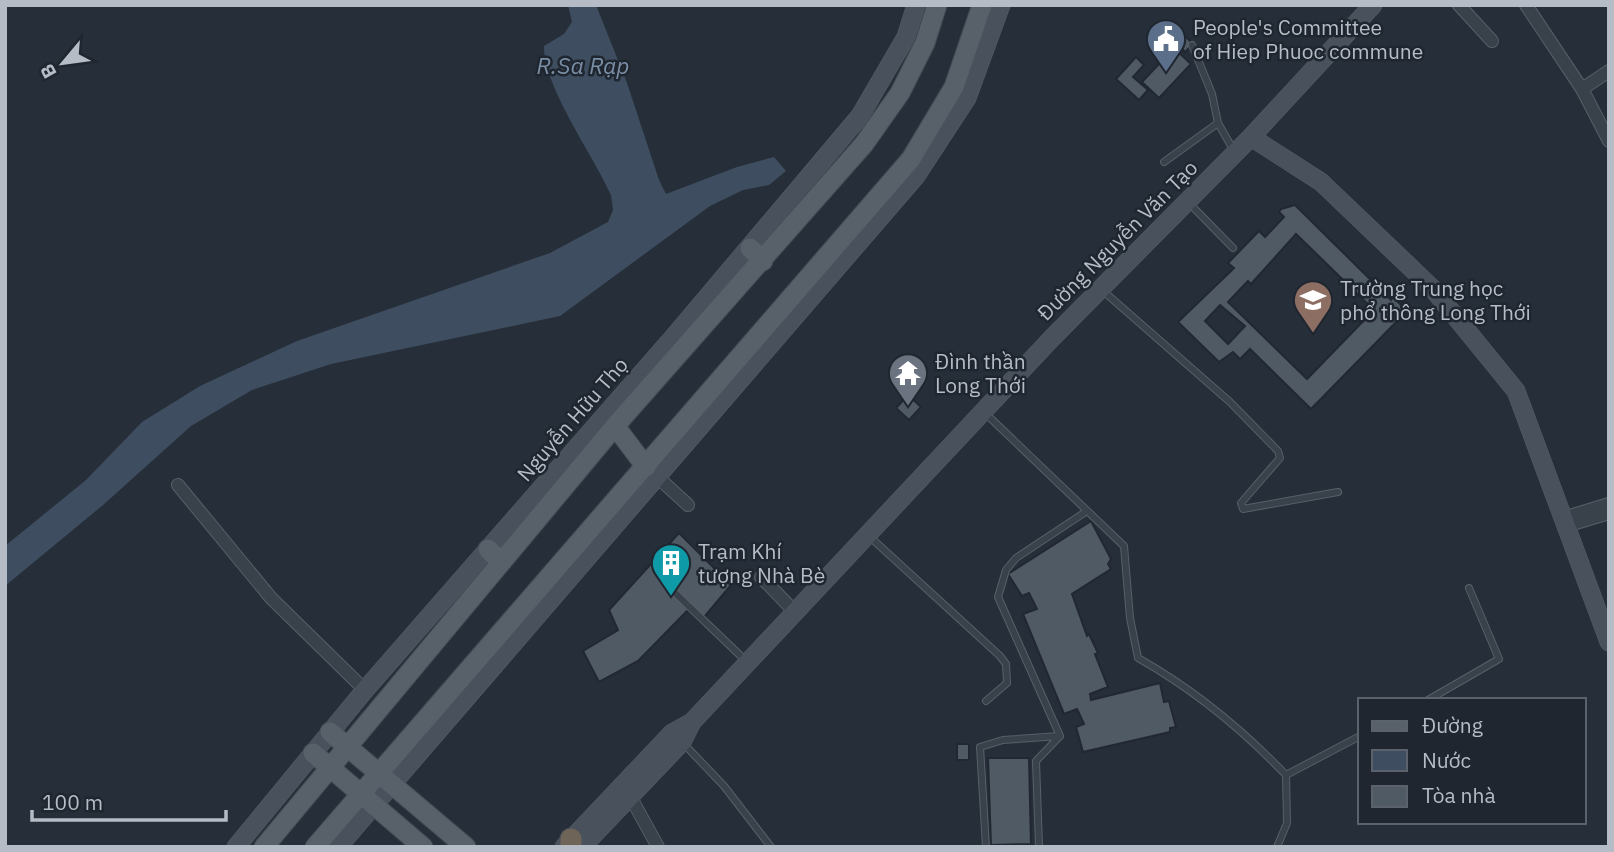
<svg xmlns="http://www.w3.org/2000/svg" width="1614" height="852" font-family="'IBM Plex Sans',sans-serif">
<rect width="100%" height="100%" fill="#262f39"/>
<!-- water -->
<path fill="#3e4e60" d="M568 5H596L627 83 659 180 666 194 737 167 774 157 786 171 769 185 743 190 710 206 560 316 331 364 252 390 191 426 103 505 5 586V546L86 480 142 422 200 386 297 341 550 253 608 222 613 210 611 195C594 156 543 86 544 46L564 34 572 22Z"/>
<!-- building -->
<path fill="#4f5a65" stroke="#212831" stroke-width="2" fill-rule="evenodd" d="M1175 26 1193 44 1185 52 1175 42 1169 48 1161 40Z
M1174 48 1191 64 1159 98 1142 82Z
M1136 57 1144 65 1133 77 1148 90 1139 100 1116 79Z
M1295 205 1391 300 1393 297 1407 311 1311 409 1250 349 1240 359 1233 352 1219 362 1178 322 1234 268 1228 263 1259 231 1265 237 1284 217 1279 212 1281 209ZM1296 234 1374 310 1307 379 1228 302 1248 281 1251 284ZM1220 305 1245 326 1228 344 1205 321Z
M908 395 921 407 909 420 896 408Z
M1091 521 1111 559 1108 564 1111 569 1072 594 1087 636 1089 634 1098 653 1095 654 1108 687 1090 694 1091 700 1160 683 1164 702 1169 701 1176 727 1170 728V732L1083 752 1076 727 1084 724 1077 709 1064 714 1023 614 1037 609 1029 593 1022 596 1008 574Z
M679 533 731 585 700 622 688 610 638 661 599 682 583 651 618 630 609 610Z
M657 566a10 10 0 1 1 20 0a10 10 0 1 1-20 0Z
M957 744H969V760H957Z
M988 758H1029L1031 844 991 845Z"/>
<g fill="none" stroke-linecap="round" stroke-linejoin="round">
<!-- lane casing -->
<g stroke="#585f68" stroke-width="8">
<path id="lane" d="M1192 45 1212 94 1218 123
M1164 162 1218 123 1234 151
M1188 202 1233 248
M1102 290 1230 402 1278 451 1280 458 1241 503 1243 509 1338 492
M985 413 1124 546 1130 618 1138 658C1195 690 1241 728 1286 775L1287 823 1277 847
M870 537 1000 656 1006 664 1007 683 986 701
M674 592 746 661
M1428 700 1499 659 1469 588
M683 743 724 786 771 847
M1286 775 1360 736
M1039 846 1036 761 1060 736 998 597 1006 570 1016 558 1087 511
M986 847 980 747 1003 740 1060 736"/>
</g>
<!-- street casing -->
<g stroke="#585f68" stroke-width="14">
<path id="street" d="M1459 5 1492 41
M1526 5 1582 89 1609 141
M1582 89 1609 71
M652 472 688 505
M178 485 271 598 365 690
M1563 518 1609 504
M1566 526 1609 513
M761 577 794 611
M630 796 658 847"/>
</g>
<!-- secondary casing -->
<g stroke="#585f68" stroke-width="19">
<path id="secondary" d="M1251 137 1321 182 1433 289 1516 391 1609 642
M236 847 365 690 676 334 860 116 906 37 916 5
M338 847 916 176 967 98 1001 5
M564 847 672 733 692 722 1052 338 1251 137 1373 5
M582 847 682 742 692 722"/>
</g>
<!-- primary casing -->
<g stroke="#434a53" stroke-width="21">
<path id="primary" d="M750 248 763 261
M615 426 646 467
M488 549 501 562
M330 732 466 847
M313 753 423 847
M264 847 615 426 864 144 900 93 925 43 937 5
M315 847 911 159 954 87 982 5"/>
</g>
<!-- highway casing -->
<g stroke="#454c55" stroke-width="23">
<path id="highway" d="M571 847V839"/>
</g>
<!-- lane -->
<use href="#lane" stroke="#39414a" stroke-width="6"/>
<!-- street -->
<use href="#street" stroke="#39414a" stroke-width="12"/>
<!-- secondary -->
<use href="#secondary" stroke="#48515c" stroke-width="18"/>
<!-- primary -->
<use href="#primary" stroke="#58606a" stroke-width="19"/>
<!-- highway -->
<use href="#highway" stroke="#6f6458" stroke-width="21"/>
</g>
<!-- icons -->
<defs>
<g id="civic-pin" transform="scale(2.0125)"><path d="M0 17L-7.5 6A9.5 9.5 0 1 1 7.5 6Z" fill="#5c6f8a" stroke="#1f262f"/><path d="M-.6-6.5H3V-4.5H.6V-3L4-1V1h2V6H-6V1h2V-1L-.6-3ZM-1.2 2.5V6h2.4V2.5Z" fill="#fff"/></g>
<g id="school-pin" transform="scale(2.0125)"><path d="M0 17L-7.5 6A9.5 9.5 0 1 1 7.5 6Z" fill="#8d6e63" stroke="#1f262f"/><path d="M0-5L7-2L0 1L-7-2ZM-4 1L0 2.5L4 1V4Q0 6-4 4Z" fill="#fff"/></g>
<g id="temple-pin" transform="scale(2.0125)"><path d="M0 17L-7.5 6A9.5 9.5 0 1 1 7.5 6Z" fill="#6b7280" stroke="#1f262f"/><path d="M0-6L5-2H3V0L6.5 2.5H4V6H1.5V3h-3V6H-4V2.5H-6.5L-3 0V-2H-5Z" fill="#fff"/></g>
<g id="building-pin" transform="scale(2.0125)"><path d="M0 17L-7.5 6A9.5 9.5 0 1 1 7.5 6Z" fill="#0f9aa8" stroke="#1f262f"/><path d="M-4-6H4V6H1V3H-1V6H-4ZM-2.5-4.3h1.7v1.8h-1.7ZM.8-4.3h1.7v1.8H.8ZM-2.5-1h1.7V.8h-1.7ZM.8-1h1.7V.8H.8Z" fill="#fff"/></g>
</defs>
<g fill-rule="evenodd">
<use href="#civic-pin" x="1166" y="39"/>
<use href="#school-pin" x="1313" y="300"/>
<use href="#temple-pin" x="908" y="373"/>
<use href="#building-pin" x="671" y="563"/>
</g>
<g text-anchor="middle" dominant-baseline="central" stroke-width="5" stroke-linejoin="round" paint-order="stroke">
<!-- poi labels -->
<g font-size="21" fill="#b5bcc5" stroke="#1f262f" text-anchor="start">
<text x="1193" y="27">People's Committee<tspan x="1193" dy="24">of Hiep Phuoc commune</tspan></text>
<text x="1340" y="288">Trường Trung học<tspan x="1340" dy="24">phổ thông Long Thới</tspan></text>
<text x="935" y="361">Đình thần<tspan x="935" dy="24">Long Thới</tspan></text>
<text x="698" y="551">Trạm Khí<tspan x="698" dy="24">tượng Nhà Bè</tspan></text>
</g>
<!-- street labels -->
<g font-size="21" fill="#b5bcc5" stroke="#1f262f">
<text transform="translate(1117 240) rotate(-45)">Đường Nguyễn Văn Tạo</text>
<text transform="translate(572 419) rotate(-49)">Nguyễn Hữu Thọ</text>
</g>
<!-- water labels -->
<g font-size="23" font-style="italic" fill="#7a8ea5" stroke="#1f262f">
<text x="583" y="65">R.Sa Rạp</text>
</g>
</g>
<!-- border -->
<rect width="1614" height="852" fill="none" stroke="#b5bcc5" stroke-width="14"/>
<!-- legend -->
<rect x="1358" y="698" width="228" height="126" fill="#1f262f" stroke="#5b626b" stroke-width="2"/>
<rect x="1372" y="721" width="35" height="10" fill="#58606a" stroke="#5b626b" stroke-width="2"/>
<text x="1422" y="733" font-size="21" fill="#b5bcc5">Đường</text>
<rect x="1372" y="750" width="35" height="21" fill="#3e4e60" stroke="#5b626b" stroke-width="2"/>
<text x="1422" y="768" font-size="21" fill="#b5bcc5">Nước</text>
<rect x="1372" y="786" width="35" height="21" fill="#4f5a65" stroke="#5b626b" stroke-width="2"/>
<text x="1422" y="803" font-size="21" fill="#b5bcc5">Tòa nhà</text>
<!-- north arrow -->
<g transform="translate(63 63) rotate(241)" stroke="#1f262f" stroke-width="5" paint-order="stroke">
<path d="M0-5L12 26L0 18L-12 26Z" fill="#b5bcc5"/>
<text y="-10" font-size="19" font-weight="bold" text-anchor="middle" fill="#b5bcc5">B</text>
</g>
<!-- scale -->
<path d="M32 810v10h194v-10" fill="none" stroke="#b5bcc5" stroke-width="3.5"/>
<text x="42" y="810" font-size="21" fill="#b5bcc5" stroke="#1f262f" stroke-width="5" paint-order="stroke">100 m</text>
</svg>
